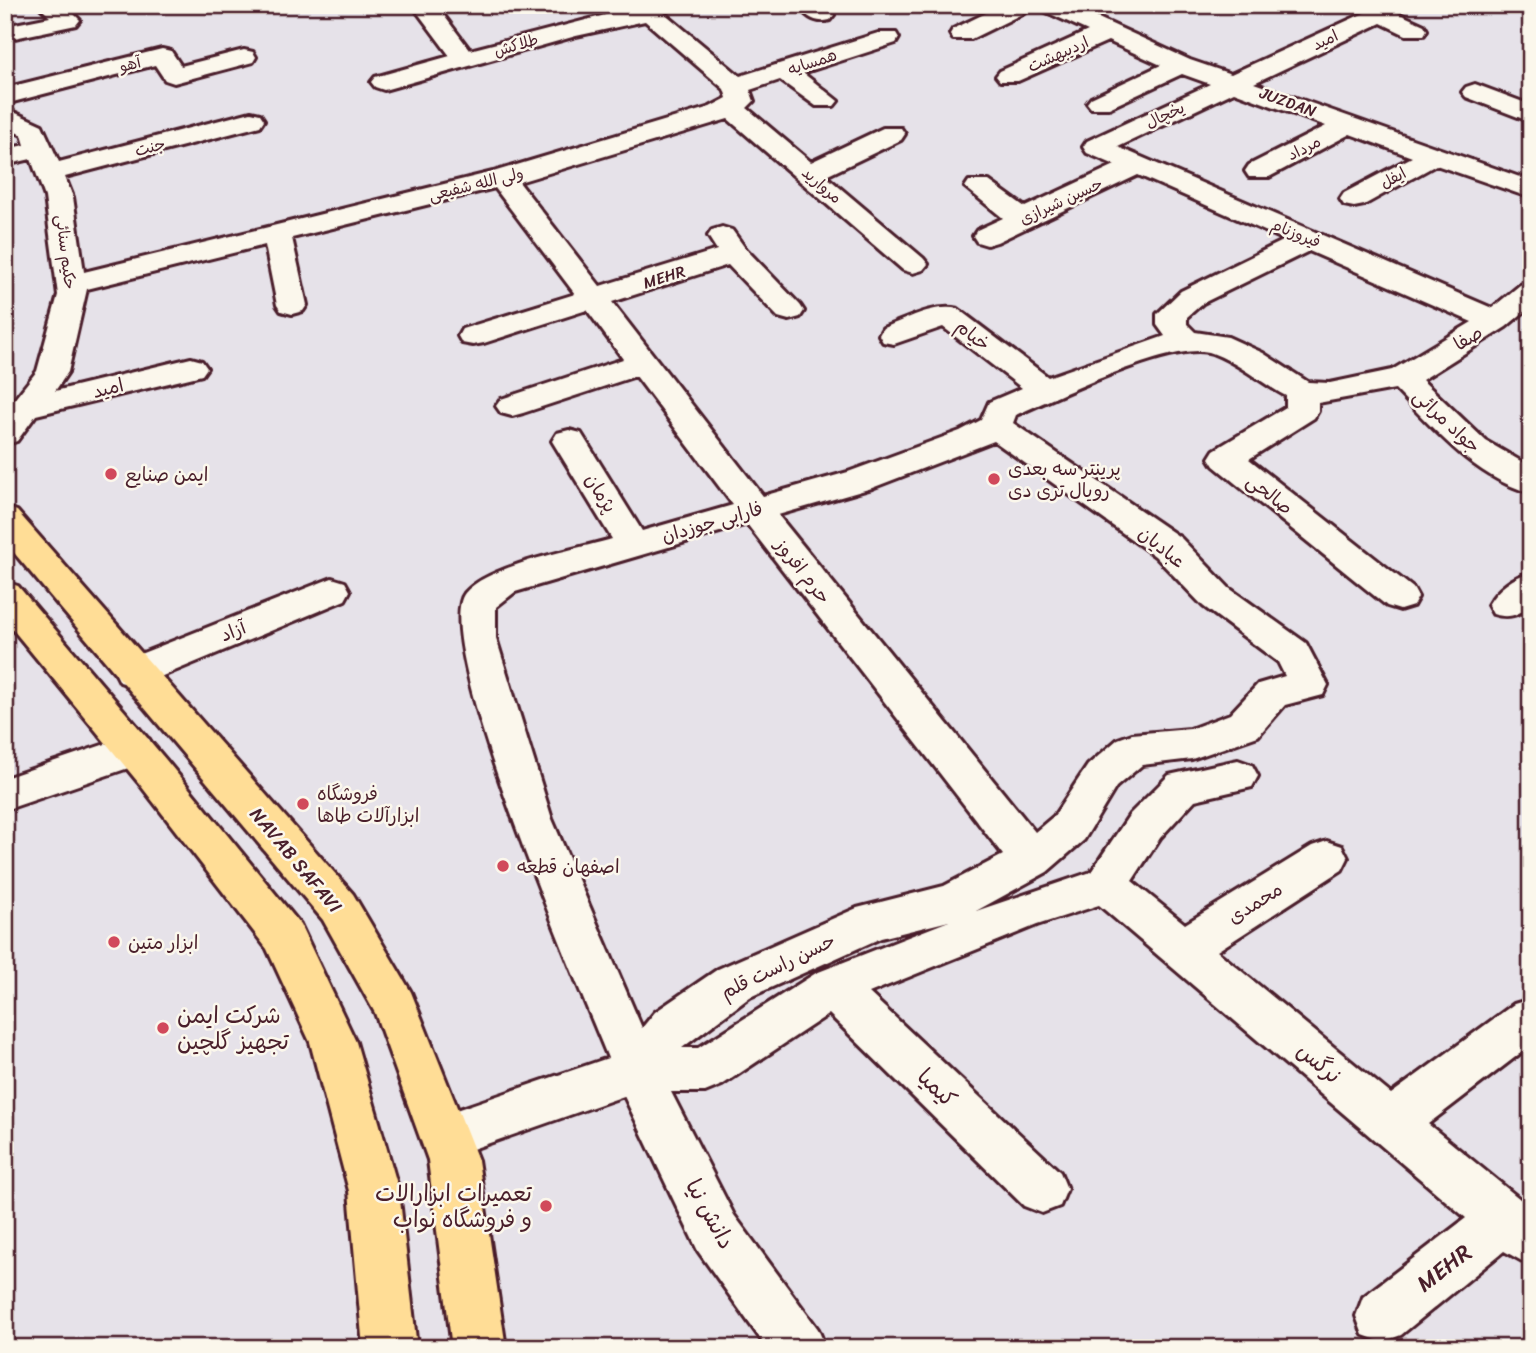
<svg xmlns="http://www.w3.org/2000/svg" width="1536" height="1353" font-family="Sriracha,'Playpen Sans Arabic',sans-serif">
<rect width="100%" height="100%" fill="#e6e2e9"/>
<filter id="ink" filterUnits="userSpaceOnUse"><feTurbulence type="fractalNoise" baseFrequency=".0143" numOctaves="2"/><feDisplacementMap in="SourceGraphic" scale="14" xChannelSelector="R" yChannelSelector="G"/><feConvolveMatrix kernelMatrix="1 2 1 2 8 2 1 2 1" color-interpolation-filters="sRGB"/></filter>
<g filter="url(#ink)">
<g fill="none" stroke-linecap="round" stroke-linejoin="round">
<!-- minor casing -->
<g stroke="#4a1f2b" stroke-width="6">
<path id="minor" d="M38 5H65L80 20 76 25 5 40V26L50 17Z
M412 5H436L470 50 644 5H669L663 12 740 76 878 33H896L899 38 896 43 803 73 838 101 834 106H816L780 80 750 90 754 101 747 108 811 162 883 128H901L905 134 901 140 826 176 923 258 928 264 923 270 913 273 903 270 728 119 519 182 600 286 717 250 708 236 712 230 722 227 732 230 745 248 800 305 804 311 800 317 789 320 778 317 728 265 612 302 763 496 848 472 960 431 981 420 989 402 1022 388 943 327 894 344 883 342 879 335 883 328C905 320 934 303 958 309L1048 377 1165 336 1157 325V314L1181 291 1285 240 1138 175 997 242 987 245 977 242 973 236 977 230 1003 218 965 187 969 181H989L1025 207 1115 165 1087 153 1083 147 1087 141 1210 84 1182 74 1109 108H1091L1087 103 1091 98 1161 65 1108 41 1018 81H1000L996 76 1000 71 1088 31 1042 10 1038 5H1070L1190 60 1231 74 1373 9H1389L1424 25 1427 30 1424 35H1406L1381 23 1254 83 1531 181V198L1436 165 1364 205 1354 207 1344 205 1340 199 1344 193 1412 157 1350 134 1269 177H1249L1245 171 1249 165 1326 126 1234 92 1118 147 1492 308 1520 285 1531 282V306L1506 327 1422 380 1486 441 1531 467V493C1475 478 1434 429 1395 389L1318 403V411L1314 418 1249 459 1413 588 1418 597 1413 606 1400 610 1387 606 1214 466 1209 458 1214 450 1286 407V396C1261 383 1239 363 1212 353 1174 340 1056 398 1016 415L1013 423 1181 538 1229 588 1306 643 1328 685 1323 695 1285 705 1258 736 1192 759 1142 765 1116 787 1084 840 1047 872 976 911 1091 872 1130 814 1169 775 1238 760 1252 765 1258 776 1252 787 1195 800 1160 838 1132 881 1185 924 1312 846 1327 841 1342 846 1348 858 1342 870 1217 951 1391 1094 1514 1004 1531 999V1045L1428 1124 1531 1208V1266L1504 1251 1401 1335 1382 1342 1363 1335 1356 1316 1363 1297 1466 1218 1099 905 1037 925 869 993 1060 1172 1067 1189 1060 1206 1042 1213 1024 1206 829 1014 722 1085 705 1092H671L734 1215 818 1329 826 1348H767L698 1251 624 1096 444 1159 427 1152 420 1136 427 1120 608 1058C582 994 428 639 465 593 488 565 574 550 612 539L552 441 557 433 569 430 581 433 642 531 733 505 636 376 523 413 512 416 501 413 496 406 501 399 623 359 587 310 484 343 473 345 462 343 458 336 462 329 575 294 495 188 292 238 307 305 303 311 292 314 281 311 277 305 265 245 87 289 68 372 55 391 191 358 202 361 207 368 202 375 36 415 17 441 5 445V411L37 371 58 295 45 197 31 159 5 165V149L25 145 22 135 5 127V108L42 125 59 162 251 112 260 114 264 120 260 126 65 177 73 197 84 272 493 172 710 107 727 98 724 89 645 21 576 36 384 90 375 87 371 82 375 77 450 56ZM1309 251 1472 322 1392 370 1330 383 1308 382 1263 353 1228 337 1195 332 1187 324V317L1203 303ZM994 441 1155 556 1203 606 1278 662 1285 676 1258 684 1230 714 1190 729 1132 734 1118 739 1088 765 1054 816 1035 832 778 515 872 488ZM747 524 1003 855 944 886 857 908 718 969 655 1012 642 1028 552 819 496 638V607L515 592ZM949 921 816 973 698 1048H682L750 997 881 938Z
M798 5H825L834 15 830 20C816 24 806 17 798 5Z
M1003 5H1034L1030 10 971 39H953L950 34 953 29Z
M162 49 171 51 181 66 244 50 253 52 256 57 253 62 174 83 165 80 155 65 5 104V88Z
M1475 84 1531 105V122L1466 97 1462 92 1466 87Z
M1531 572V605C1518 615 1509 619 1493 614L1488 605C1497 589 1513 577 1531 572Z
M332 578 345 582 350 591 345 600 148 682 134 686 120 682 115 672 120 662Z
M135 734 149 739 155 750 149 761 5 810V778Z"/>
</g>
<!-- major casing -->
<g stroke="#4a1f2b" stroke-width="6">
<path id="major" d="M5 507 17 511 353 894 411 992 478 1160 506 1348H452L428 1160 375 1013 323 920 5 542Z
M5 582 18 586 166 760 300 924 356 1042 399 1191 417 1348H363L349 1191 310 1042 267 949 138 782 5 620Z"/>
</g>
<!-- minor -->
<use href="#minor" fill="#fbf7ec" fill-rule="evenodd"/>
<!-- major -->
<use href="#major" fill="#ffdd96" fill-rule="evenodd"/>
</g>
</g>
<!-- markers -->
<g fill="#d1495b" stroke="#fbf7ec" stroke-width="2.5">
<circle cx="111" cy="474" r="7"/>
<circle cx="994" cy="479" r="7"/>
<circle cx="303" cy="804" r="7"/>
<circle cx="503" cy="866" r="7"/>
<circle cx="114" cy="942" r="7"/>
<circle cx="163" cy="1028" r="7"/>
<circle cx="546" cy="1206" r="7"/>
</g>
<g text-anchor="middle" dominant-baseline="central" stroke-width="5" stroke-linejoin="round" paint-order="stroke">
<!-- far-street labels -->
<g font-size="16" fill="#4a1f2b" stroke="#fbf7ec">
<text transform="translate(1325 40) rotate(-25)">امید</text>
<text transform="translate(516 45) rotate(-16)">طلاکش</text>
<text transform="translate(1058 54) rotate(-24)">اردیبهشت</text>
<text transform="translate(812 62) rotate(-18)">همسایه</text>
<text transform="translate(130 64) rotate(-14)">آهو</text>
<text transform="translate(1288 102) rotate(20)">JUZDAN</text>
<text transform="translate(1165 115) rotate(-25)">یخچال</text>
<text transform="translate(150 147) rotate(-15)">جنت</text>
<text transform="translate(1304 148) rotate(-27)">مرداد</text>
<text transform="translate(1393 178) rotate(-29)">ایفل</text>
<text transform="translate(476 184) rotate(-14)">ولی الله شفیعی</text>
<text transform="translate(822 185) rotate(41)">مروارید</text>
<text transform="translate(1061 201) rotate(-25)">حسین شیرازی</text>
<text transform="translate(1296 233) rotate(22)">فیروزنام</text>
<text transform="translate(66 252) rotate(83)">حکیم سنائی</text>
<text transform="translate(664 277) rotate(-18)">MEHR</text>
</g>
<!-- street labels -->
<g font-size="19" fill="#4a1f2b" stroke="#fbf7ec">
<text transform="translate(973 335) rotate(38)">خیام</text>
<text transform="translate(1468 338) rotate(-31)">صفا</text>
<text transform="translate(108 388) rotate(-14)">امید</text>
<text transform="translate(1447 421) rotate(43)">جواد مرائی</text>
<text transform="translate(601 493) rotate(58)">پژمان</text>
<text transform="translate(1270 494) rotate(38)">صالحی</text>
<text transform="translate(712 522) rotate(-16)">فارابی جوزدان</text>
<text transform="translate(1162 547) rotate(39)">عبادیان</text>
<text transform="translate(803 571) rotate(52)">حرم افروز</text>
<text transform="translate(233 631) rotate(-22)">آزاد</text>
<text transform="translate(296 860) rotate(50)">NAVAB SAFAVI</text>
<text transform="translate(1255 903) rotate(-32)">محمدی</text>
<text transform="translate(778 966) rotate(-26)">حسن راست قلم</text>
</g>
<!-- poi labels -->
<g font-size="19" fill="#4a1f2b" stroke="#fbf7ec" text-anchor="start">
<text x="1008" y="468">پرینتر سه بعدی<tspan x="1008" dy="22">رویال تری دی</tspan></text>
<text x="125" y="474">ایمن صنایع</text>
<text x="317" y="793">فروشگاه<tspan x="317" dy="22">ابزارآلات طاها</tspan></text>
<text x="517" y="866">اصفهان قطعه</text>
<text x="128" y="942">ابزار متین</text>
</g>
<!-- near-poi labels -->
<g font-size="23" fill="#4a1f2b" stroke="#fbf7ec" text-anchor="start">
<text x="177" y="1015">شرکت ایمن<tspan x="177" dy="26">تجهیز گلچین</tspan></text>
<text x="532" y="1193" text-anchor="end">تعمیرات ابزارالات<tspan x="532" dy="26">و فروشگاه نواب</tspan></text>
</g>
<!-- near-street labels -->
<g font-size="23" fill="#4a1f2b" stroke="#fbf7ec">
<text transform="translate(1319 1063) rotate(40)">نرگس</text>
<text transform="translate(937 1088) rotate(44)">کیمیا</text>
<text transform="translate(710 1214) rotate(61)">دانش نیا</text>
<text transform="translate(1444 1268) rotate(-38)">MEHR</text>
</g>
</g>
<!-- margin -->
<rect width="1536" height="1353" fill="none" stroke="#fbf7ec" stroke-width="28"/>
<rect x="14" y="14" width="1508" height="1325" fill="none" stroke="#4a1f2b" stroke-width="2.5" filter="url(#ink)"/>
</svg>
